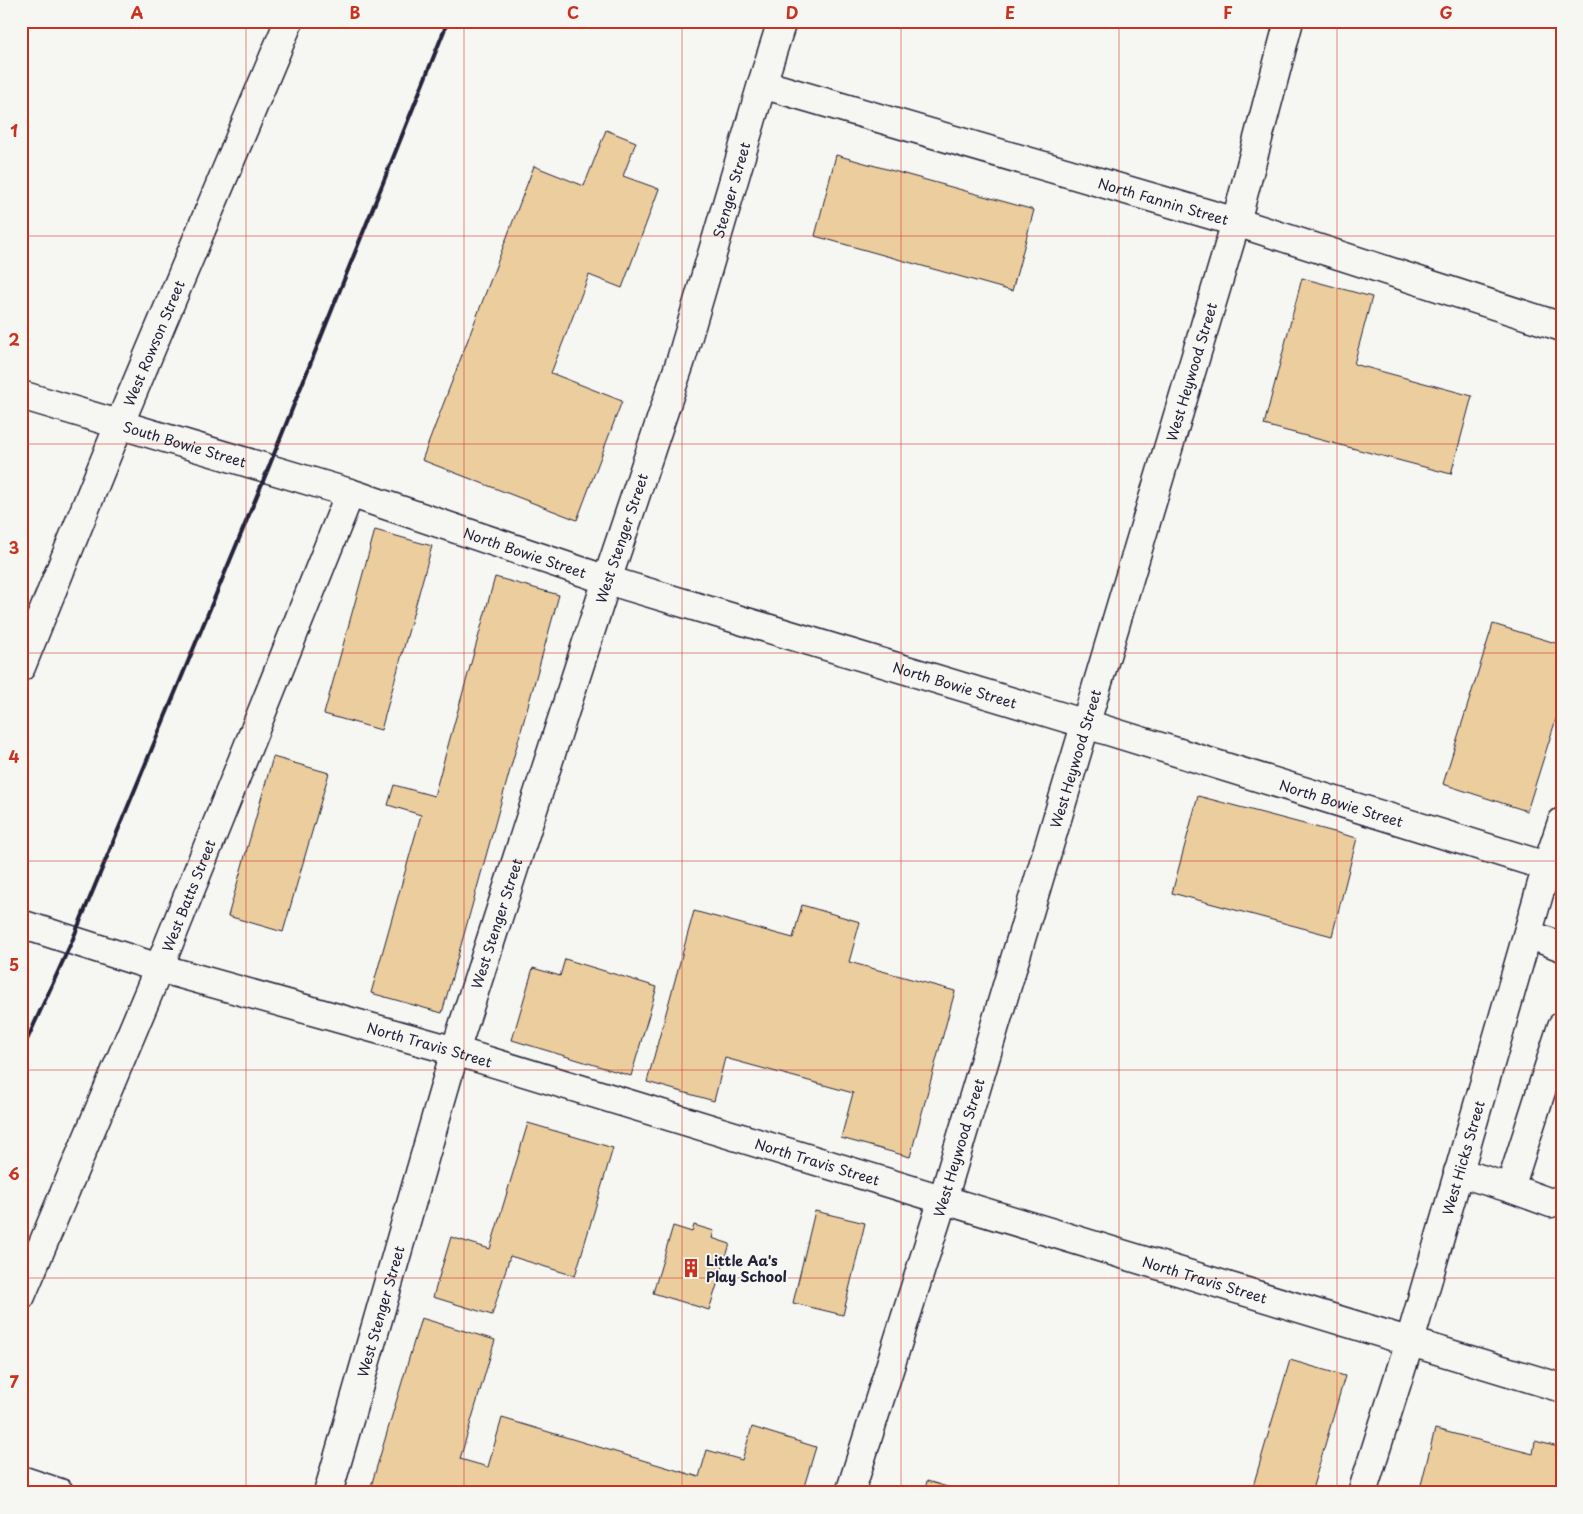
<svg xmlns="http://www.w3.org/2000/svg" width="1583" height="1514" font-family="'Playpen Sans',sans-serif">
<rect width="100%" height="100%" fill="#f6f6f2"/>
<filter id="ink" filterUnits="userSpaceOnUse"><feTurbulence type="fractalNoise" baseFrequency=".02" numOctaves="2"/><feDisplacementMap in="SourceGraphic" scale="10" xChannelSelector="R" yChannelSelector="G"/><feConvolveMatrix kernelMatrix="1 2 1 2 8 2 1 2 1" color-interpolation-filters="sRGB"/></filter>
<g filter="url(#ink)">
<!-- building -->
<path fill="#eccd9e" stroke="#22223b" d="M606 130 636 142 623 176 659 189 622 288 589 275 551 373 622 401 577 520 422 460 534 166 584 186Z
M836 155 1034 210 1012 291 815 236Z
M1302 278 1372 297 1354 364 1472 396 1451 474 1264 425Z
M375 530 432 546 381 730 324 714Z
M495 577 559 595 442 1013 371 993 421 815 388 805 394 785 434 796Z
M1493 624 1562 645V700L1527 811 1443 784Z
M273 757 329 773 283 932 228 916Z
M1198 796 1357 838 1332 936 1172 893Z
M802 905 860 922 849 962 955 991 910 1157 841 1138 853 1093 725 1058 714 1101 647 1082 694 911 793 938Z
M565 959 657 987 631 1076 512 1040 533 968 560 976Z
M528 1123 613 1148 575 1276 510 1256 492 1315 433 1297 451 1237 490 1249Z
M815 1211 865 1223 843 1315 793 1303Z
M694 1225 714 1231 712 1238 730 1244 709 1310 653 1293 673 1226 692 1232Z
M421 1318 495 1340 460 1459 488 1467 502 1418 699 1477 707 1450 742 1460 752 1427 816 1447 802 1493H369Z
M1290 1360 1345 1376 1311 1493H1251Z
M1435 1429 1533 1454 1535 1441 1562 1448V1493H1419Z
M927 1481 968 1493H924Z"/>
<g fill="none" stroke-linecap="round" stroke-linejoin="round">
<!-- minor casing -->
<g stroke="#22223b" stroke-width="31">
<g id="minor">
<path id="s1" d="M762 84 1236 222 1562 327"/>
<path id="s2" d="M21 395 350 493 607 580 1086 724 1562 871"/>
<path id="s3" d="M21 667 119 425 289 21"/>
<path id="s4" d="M21 924 159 968 455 1051 1562 1388"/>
<path d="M1528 934 1562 947"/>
<path d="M1458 1172 1510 1188 1551 1203 1562 1199"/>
<path d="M1510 1188 1562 1026"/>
<path id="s5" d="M21 1296 159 968 350 493"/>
<path id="s6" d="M328 1493 455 1051 607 580 681 360 762 84 782 21"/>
<path id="s7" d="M850 1493 943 1199 1236 222 1289 21"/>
<path id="s8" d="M1362 1493 1410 1341 1547 866 1562 822"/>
</g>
</g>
<!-- major casing -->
<g stroke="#22223b" stroke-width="31">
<path id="major" d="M21 1480 60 1493"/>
</g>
<!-- minor -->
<use href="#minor" stroke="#f6f6f2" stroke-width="28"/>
<!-- major -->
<use href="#major" stroke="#f6f6f2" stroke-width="28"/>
<!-- rail -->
<path stroke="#22223b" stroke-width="4" d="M21 1053 72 941 268 469 448 21"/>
</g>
</g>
<!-- grid -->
<path fill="none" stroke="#c8321e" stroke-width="1" stroke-opacity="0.55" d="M246 21V1493M464 21V1493M682 21V1493M901 21V1493M1119 21V1493M1337 21V1493M21 236H1562M21 444H1562M21 653H1562M21 861H1562M21 1070H1562M21 1278H1562"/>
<!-- icons -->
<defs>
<g id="building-bare" transform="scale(1.5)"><path d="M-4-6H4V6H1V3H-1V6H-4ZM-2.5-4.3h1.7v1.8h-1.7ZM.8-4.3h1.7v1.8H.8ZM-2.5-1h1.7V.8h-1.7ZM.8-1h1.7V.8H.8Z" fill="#c8321e" stroke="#f6f6f2" stroke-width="2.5" paint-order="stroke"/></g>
</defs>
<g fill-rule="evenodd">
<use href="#building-bare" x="691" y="1268"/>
</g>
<g text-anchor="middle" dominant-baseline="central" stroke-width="4" stroke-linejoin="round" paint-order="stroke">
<!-- street labels -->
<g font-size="14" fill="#22223b" stroke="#f6f6f2">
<text stroke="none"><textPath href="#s6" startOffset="1364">Stenger Street</textPath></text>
<text stroke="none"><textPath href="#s1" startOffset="418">North Fannin Street</textPath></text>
<text stroke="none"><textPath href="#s3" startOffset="350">West Rowson Street</textPath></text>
<text stroke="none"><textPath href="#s7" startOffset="1172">West Heywood Street</textPath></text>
<text stroke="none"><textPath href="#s2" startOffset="171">South Bowie Street</textPath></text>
<text stroke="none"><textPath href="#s6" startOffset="999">West Stenger Street</textPath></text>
<text stroke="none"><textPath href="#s2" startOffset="528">North Bowie Street</textPath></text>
<text stroke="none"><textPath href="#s2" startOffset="978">North Bowie Street</textPath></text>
<text stroke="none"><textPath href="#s7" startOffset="768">West Heywood Street</textPath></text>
<text stroke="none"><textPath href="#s2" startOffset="1382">North Bowie Street</textPath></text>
<text stroke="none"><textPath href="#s5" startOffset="434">West Batts Street</textPath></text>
<text stroke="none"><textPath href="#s6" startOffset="594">West Stenger Street</textPath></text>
<text stroke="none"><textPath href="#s4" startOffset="426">North Travis Street</textPath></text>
<text stroke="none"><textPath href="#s7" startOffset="362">West Heywood Street</textPath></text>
<text stroke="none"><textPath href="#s8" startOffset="350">West Hicks Street</textPath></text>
<text stroke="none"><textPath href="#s4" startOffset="831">North Travis Street</textPath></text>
<text stroke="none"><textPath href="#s4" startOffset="1236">North Travis Street</textPath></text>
<text stroke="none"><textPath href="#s6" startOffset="189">West Stenger Street</textPath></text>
</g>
<!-- poi labels -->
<g font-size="14" font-weight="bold" fill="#22223b" stroke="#f6f6f2" text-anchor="start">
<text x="706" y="1260">Little Aa's<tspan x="706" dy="16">Play School</tspan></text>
</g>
</g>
<!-- margin -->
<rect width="1583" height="1514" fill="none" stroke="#f6f6f2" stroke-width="55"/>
<rect x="28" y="28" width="1528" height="1458" fill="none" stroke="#c8321e" stroke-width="2"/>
<g font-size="16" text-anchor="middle" font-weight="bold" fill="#c8321e">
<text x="137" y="19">A</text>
<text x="355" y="19">B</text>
<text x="573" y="19">C</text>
<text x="792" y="19">D</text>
<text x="1010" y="19">E</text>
<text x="1228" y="19">F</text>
<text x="1446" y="19">G</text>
<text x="14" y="137">1</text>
<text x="14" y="346">2</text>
<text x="14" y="554">3</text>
<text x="14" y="763">4</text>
<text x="14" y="971">5</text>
<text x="14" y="1180">6</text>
<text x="14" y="1388">7</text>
</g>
</svg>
